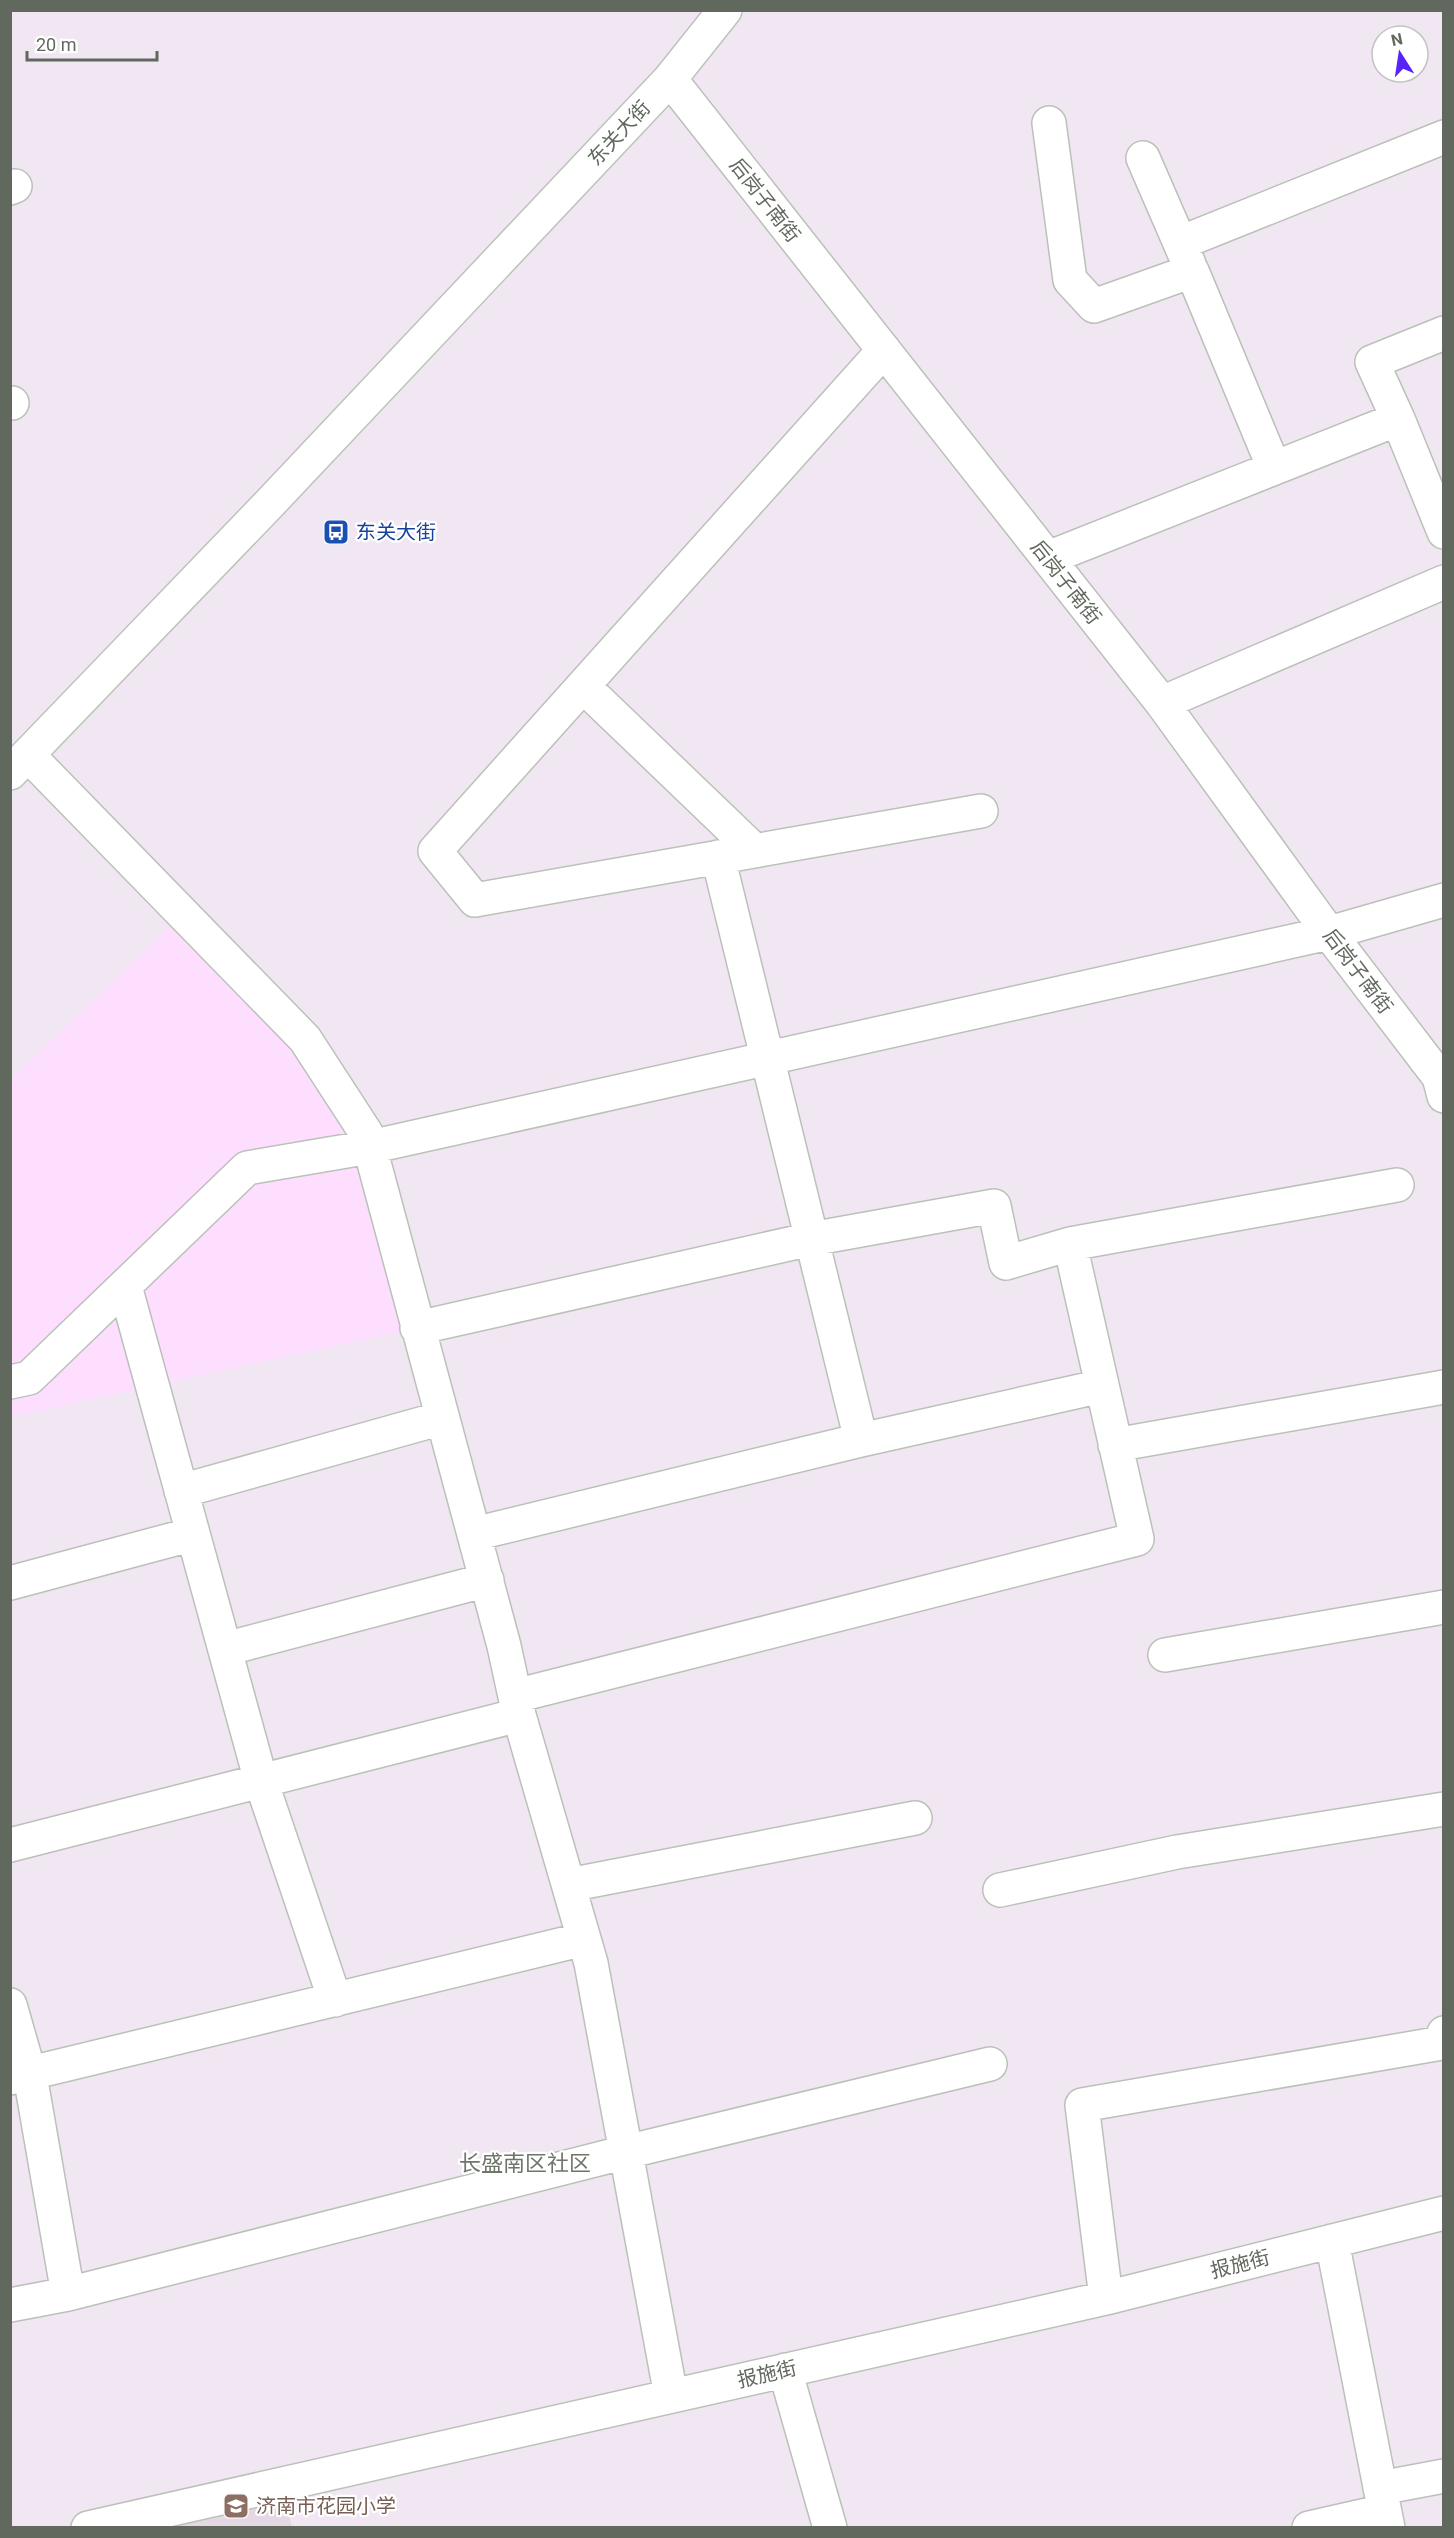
<svg xmlns="http://www.w3.org/2000/svg" width="1454" height="2538" font-family="Roboto,'Noto Sans SC',sans-serif">
<rect width="100%" height="100%" fill="#f1e7f2"/>
<!-- commercial -->
<path fill="#fddeff" d="M183 914 366 1133 417 1328 11 1417V1079Z"/>
<!-- education -->
<path fill="#e4d8e4" d="M281 2484 292 2527 88 2528Z"/>
<g fill="none" stroke-linecap="round" stroke-linejoin="round">
<!-- street casing -->
<g stroke="#bbc1b9" stroke-width="36">
<path id="street" d="M670 79 1162 703 1329 933 1439 1077 1444 1096
M1049 123 1070 280 1094 306 1192 271 1274 468
M1143 158 1189 264
M10 188 15 186
M1180 243 1444 137
M884 350 435 851 475 900 981 811
M10 403H12
M1398 419 1372 362 1444 333
M1048 558 1398 419 1444 532
M583 686 755 851
M1162 703 1444 582
M28 755 305 1039 366 1133 504 1646 519 1715 591 1963 671 2396
M718 857 861 1440
M125 1286 261 1781 335 2000
M417 1328 811 1239 994 1206 1006 1263 1070 1244
M10 1382 29 1378 247 1168 370 1147 1329 933 1444 900
M1115 1445 1444 1387
M181 1491 442 1418
M474 1534 861 1440 1102 1386
M10 1583 193 1534
M225 1649 487 1580
M1165 1655 1444 1607
M515 1696 1137 1539 1070 1244 1397 1185
M10 1845 519 1715
M569 1885 915 1818
M1000 1890 1177 1852 1444 1809
M10 2005 30 2075 68 2294
M10 2078 584 1939
M1332 2241 1388 2528
M1106 2298 1082 2105 1442 2043 1444 2033
M10 2305 68 2294 626 2152 990 2064
M785 2370 830 2528
M1380 2488 1444 2476
M88 2528 1106 2298 1444 2213
M1309 2528 1384 2511"/>
</g>
<!-- secondary casing -->
<g stroke="#bcc4ba" stroke-width="36">
<path id="secondary" d="M10 773 270 503 670 79 725 10"/>
</g>
<!-- street -->
<use href="#street" stroke="#fff" stroke-width="33"/>
<!-- secondary -->
<use href="#secondary" stroke="#fff" stroke-width="33"/>
</g>
<!-- icons -->
<defs>
<g id="bus-square" transform="scale(1.35)"><rect x="-9" y="-9" width="18" height="18" rx="4" fill="#1a4fb4" stroke="#fff"/><path d="M-5-6H5V4H4V6H2V4H-2V6H-4V4H-5ZM-3.5-4V0h7V-4ZM-3.5 1.2v1.5H-2V1.2ZM2 1.2v1.5H3.5V1.2Z" fill="#fff"/></g>
<g id="school-square" transform="scale(1.35)"><rect x="-9" y="-9" width="18" height="18" rx="4" fill="#8d6e63" stroke="#fff"/><path d="M0-5L7-2L0 1L-7-2ZM-4 1L0 2.5L4 1V4Q0 6-4 4Z" fill="#fff"/></g>
</defs>
<g fill-rule="evenodd">
<use href="#bus-square" x="336" y="532"/>
<use href="#school-square" x="236" y="2506"/>
</g>
<g text-anchor="middle" dominant-baseline="central" stroke-width="4.5" stroke-linejoin="round" paint-order="stroke">
<!-- street labels -->
<g font-size="20" fill="#61695e" stroke="#fff">
<text transform="translate(619 133) rotate(-47)">东关大街</text>
<text transform="translate(765 200) rotate(52)">后岗子南街</text>
<text transform="translate(1066 582) rotate(52)">后岗子南街</text>
<text transform="translate(1358 971) rotate(53)">后岗子南街</text>
<text transform="translate(1240 2264) rotate(-14)">报施街</text>
<text transform="translate(767 2374) rotate(-13)">报施街</text>
</g>
<!-- transit labels -->
<g font-size="20" fill="#164399" stroke="#fff" text-anchor="start">
<text x="356" y="532">东关大街</text>
</g>
<!-- education labels -->
<g font-size="20" fill="#785e54" stroke="#fff" text-anchor="start">
<text x="256" y="2506">济南市花园小学</text>
</g>
<!-- quarter labels -->
<g font-size="22" fill="#6e766a" stroke="#fff">
<text x="525" y="2163">长盛南区社区</text>
</g>
</g>
<!-- border -->
<rect width="1454" height="2538" fill="none" stroke="#61695e" stroke-width="24"/>
<!-- north arrow -->
<g transform="translate(1400 54) rotate(348)"><circle r="28" fill="#ffffff" stroke="#c0c3bf" stroke-width="1.5"/>
<path d="M0-4.5L10 22L0 15L-10 22Z" fill="#5724fb"/>
<text y="-9" font-size="16" font-weight="bold" text-anchor="middle" fill="#61695e">N</text>
</g>
<!-- scale -->
<path d="M27 51v9h130v-9" fill="none" stroke="#61695e" stroke-width="3"/>
<text x="36" y="51" font-size="18" fill="#61695e" stroke="#ffffff" stroke-width="4.5" paint-order="stroke">20 m</text>
</svg>
